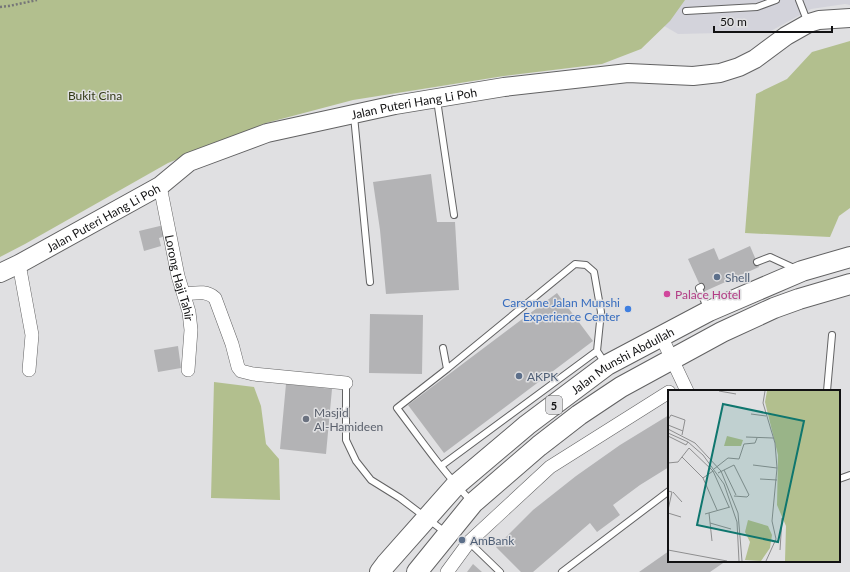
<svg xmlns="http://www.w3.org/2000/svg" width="850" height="572" font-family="Lato,sans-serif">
<rect width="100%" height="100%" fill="#e0e0e2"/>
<!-- built -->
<path fill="#d3d3db" d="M670 0H850V5L845 4 811 9 769 32 678 34 659 23Z"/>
<!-- green -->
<path fill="#b2bf8e" d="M0 0H685L670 21 641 49 602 64 504 76 353 100 266 123 168 163 25 244 0 257Z
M850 41V208L839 216 830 237 745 233 756 94 787 79 812 52Z
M214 382 254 387 261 406 266 444 279 459 280 500 211 498Z"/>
<!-- building -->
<path fill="#b3b3b5" d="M431 174 437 222H455L459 290 386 294 380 230 373 182Z
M164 225 166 236 159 238 161 246 144 251 139 231Z
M750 246 759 267 703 292 688 259 714 248 719 260Z
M557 293 593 341 444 453 408 405Z
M370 314 423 315 422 374 369 373Z
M178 346 181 368 158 372 154 350Z
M286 384 332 389 326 454 280 449Z
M669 415V467L640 485 613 505 620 515 597 532 590 523 533 572H521L496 547 533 510 576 476 620 445Z
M669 551V561H726L710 572H639Z
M473 564 482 572H467Z"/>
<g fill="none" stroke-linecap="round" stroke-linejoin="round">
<!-- service casing -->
<g stroke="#626263" stroke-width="8">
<path id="service" d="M799 0 808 23
M686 11 757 7 776 0
M437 100 454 215
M354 116 370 282
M757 262 770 257 796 269
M701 287 699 288 707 308
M443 348 447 369
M346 383V440L356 461 371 480 400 498 445 532
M827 391 832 335
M441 466 597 351
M839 479 850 475
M472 502C444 473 421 440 397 408L447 369 575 264 586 265 594 272 601 312 597 351 605 363
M469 542 500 572
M562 572 669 491"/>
</g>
<!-- minor casing -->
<g stroke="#626263" stroke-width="14">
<g id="minor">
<path id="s1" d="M160 186 178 276 189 312 191 330 188 370"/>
<path d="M19 264 32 335 29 370"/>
<path d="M184 294C196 293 206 290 215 298L232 344 238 367 241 371 253 374 346 383"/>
<path d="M661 336 687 391"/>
<path d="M447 572 469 542 550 467 669 392"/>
</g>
</g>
<!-- secondary casing -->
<g stroke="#626263" stroke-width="20">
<g id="secondary">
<path id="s2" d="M0 273 19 264 160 186 189 162 267 133 395 105 504 87 628 73 693 76 720 73 739 67 755 59 786 36 809 23 819 20 850 18"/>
</g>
</g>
<!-- primary casing -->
<g stroke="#626263" stroke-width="22">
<g id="primary">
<path id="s3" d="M380 572 386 564 456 485 527 425 607 365 709 311 802 271 850 257"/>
<path d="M417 572 473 503 539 446 579 415 621 387 722 332 774 308 799 299 850 284"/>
</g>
</g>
<!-- path -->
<path stroke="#767678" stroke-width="2.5" stroke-dasharray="2 2" stroke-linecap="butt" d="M0 7 9 6 37 0"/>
<!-- service -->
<use href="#service" stroke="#fff" stroke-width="6"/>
<!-- minor -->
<use href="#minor" stroke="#fff" stroke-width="13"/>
<!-- secondary -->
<use href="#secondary" stroke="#fff" stroke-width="18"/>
<!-- primary -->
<use href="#primary" stroke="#fff" stroke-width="20"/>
</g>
<!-- markers -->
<g fill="#5c6f8a" stroke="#e0e0e2" stroke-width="1.5">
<circle cx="717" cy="277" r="4"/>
<circle cx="519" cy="376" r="4"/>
<circle cx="462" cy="540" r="4"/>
</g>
<circle fill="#d1479c" stroke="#e0e0e2" stroke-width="1.5" cx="667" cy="294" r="4"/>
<circle fill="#3f7fe0" stroke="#e0e0e2" stroke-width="1.5" cx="628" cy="309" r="4"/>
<circle fill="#6b7280" stroke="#e0e0e2" stroke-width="1.5" cx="306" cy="419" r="4"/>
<g text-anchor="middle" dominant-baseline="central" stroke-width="3" stroke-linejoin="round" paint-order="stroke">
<!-- shield labels -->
<rect fill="#e0e0e2" stroke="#505051" stroke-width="1" x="546" y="396" width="16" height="18" rx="3"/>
<g font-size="11" font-weight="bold" fill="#121213">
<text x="554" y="405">5</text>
</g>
<!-- park labels -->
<g font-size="12" fill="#333a18" stroke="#e0e0e2">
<text x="95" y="95">Bukit Cina</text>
</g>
<!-- street labels -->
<g font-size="12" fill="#121213" stroke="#e0e0e2">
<text stroke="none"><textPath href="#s2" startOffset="453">Jalan Puteri Hang Li Poh</textPath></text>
<text stroke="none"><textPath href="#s2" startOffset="117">Jalan Puteri Hang Li Poh</textPath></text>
<text stroke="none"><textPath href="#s1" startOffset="94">Lorong Haji Tahir</textPath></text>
<text stroke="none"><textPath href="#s3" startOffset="324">Jalan Munshi Abdullah</textPath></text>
</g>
<!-- service labels -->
<g font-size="12" fill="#4e5e75" stroke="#e0e0e2" text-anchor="start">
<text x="725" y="277">Shell</text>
<text x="527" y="376">AKPK</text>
<text x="470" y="540">AmBank</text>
</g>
<!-- hotel labels -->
<g font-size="12" fill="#b23c85" stroke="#e0e0e2" text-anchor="start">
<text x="675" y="294">Palace Hotel</text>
</g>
<!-- shop labels -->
<g font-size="12" fill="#366cbe" stroke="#e0e0e2" text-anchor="end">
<text x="620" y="302">Carsome Jalan Munshi<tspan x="620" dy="14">Experience Center</tspan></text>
</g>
<!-- worship labels -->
<g font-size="12" fill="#5b616d" stroke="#e0e0e2" text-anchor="start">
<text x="314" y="412">Masjid<tspan x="314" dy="14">Al-Hamideen</tspan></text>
</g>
</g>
<!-- overview -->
<g transform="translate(668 390)">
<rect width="172" height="172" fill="#e0e0e2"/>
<path d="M99 1H172V171H117L118 136 109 115 110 65 97 12ZM59 46 75 50 73 56H56ZM80 130 100 136 104 145 102 158 93 171 77 170 82 152 77 142Z" fill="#b2bf8e"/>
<path fill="none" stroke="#8e8e8f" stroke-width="1" d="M51 1 68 4M97 1 95 13 107 53 109 78 104 131 108 149 98 171M83 24 98 26M0 30 3 25 17 30 14 45M0 35 15 41M0 39 27 53 53 81 70 123 74 171M0 43 20 52 35 65 56 94 69 132 71 171M0 46 18 55 20 52M78 47 105 48M14 67 35 88 49 120M0 73 10 72 21 58 45 81 61 117M85 75 109 78M46 79 60 68 71 69 76 54 87 53 89 48M56 80 68 105M50 83 66 75 81 105 79 107 66 106M35 88 45 81M92 89 109 90M0 101 4 102 0 120M5 102 14 112M0 123 13 127M41 123 44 151M37 124 62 117M42 133 63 139M0 160 59 171M112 160 114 128"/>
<path fill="#0f766e" fill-opacity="0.15" stroke="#0f766e" stroke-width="2" d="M55 14 136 31 110 152 29 135Z"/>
<rect width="172" height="172" fill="none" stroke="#121213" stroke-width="2"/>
</g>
<!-- scale -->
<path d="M714 26v6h118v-6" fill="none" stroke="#121213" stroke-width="2"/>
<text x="720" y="26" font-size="12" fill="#121213" stroke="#e0e0e2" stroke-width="3" paint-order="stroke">50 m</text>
</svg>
